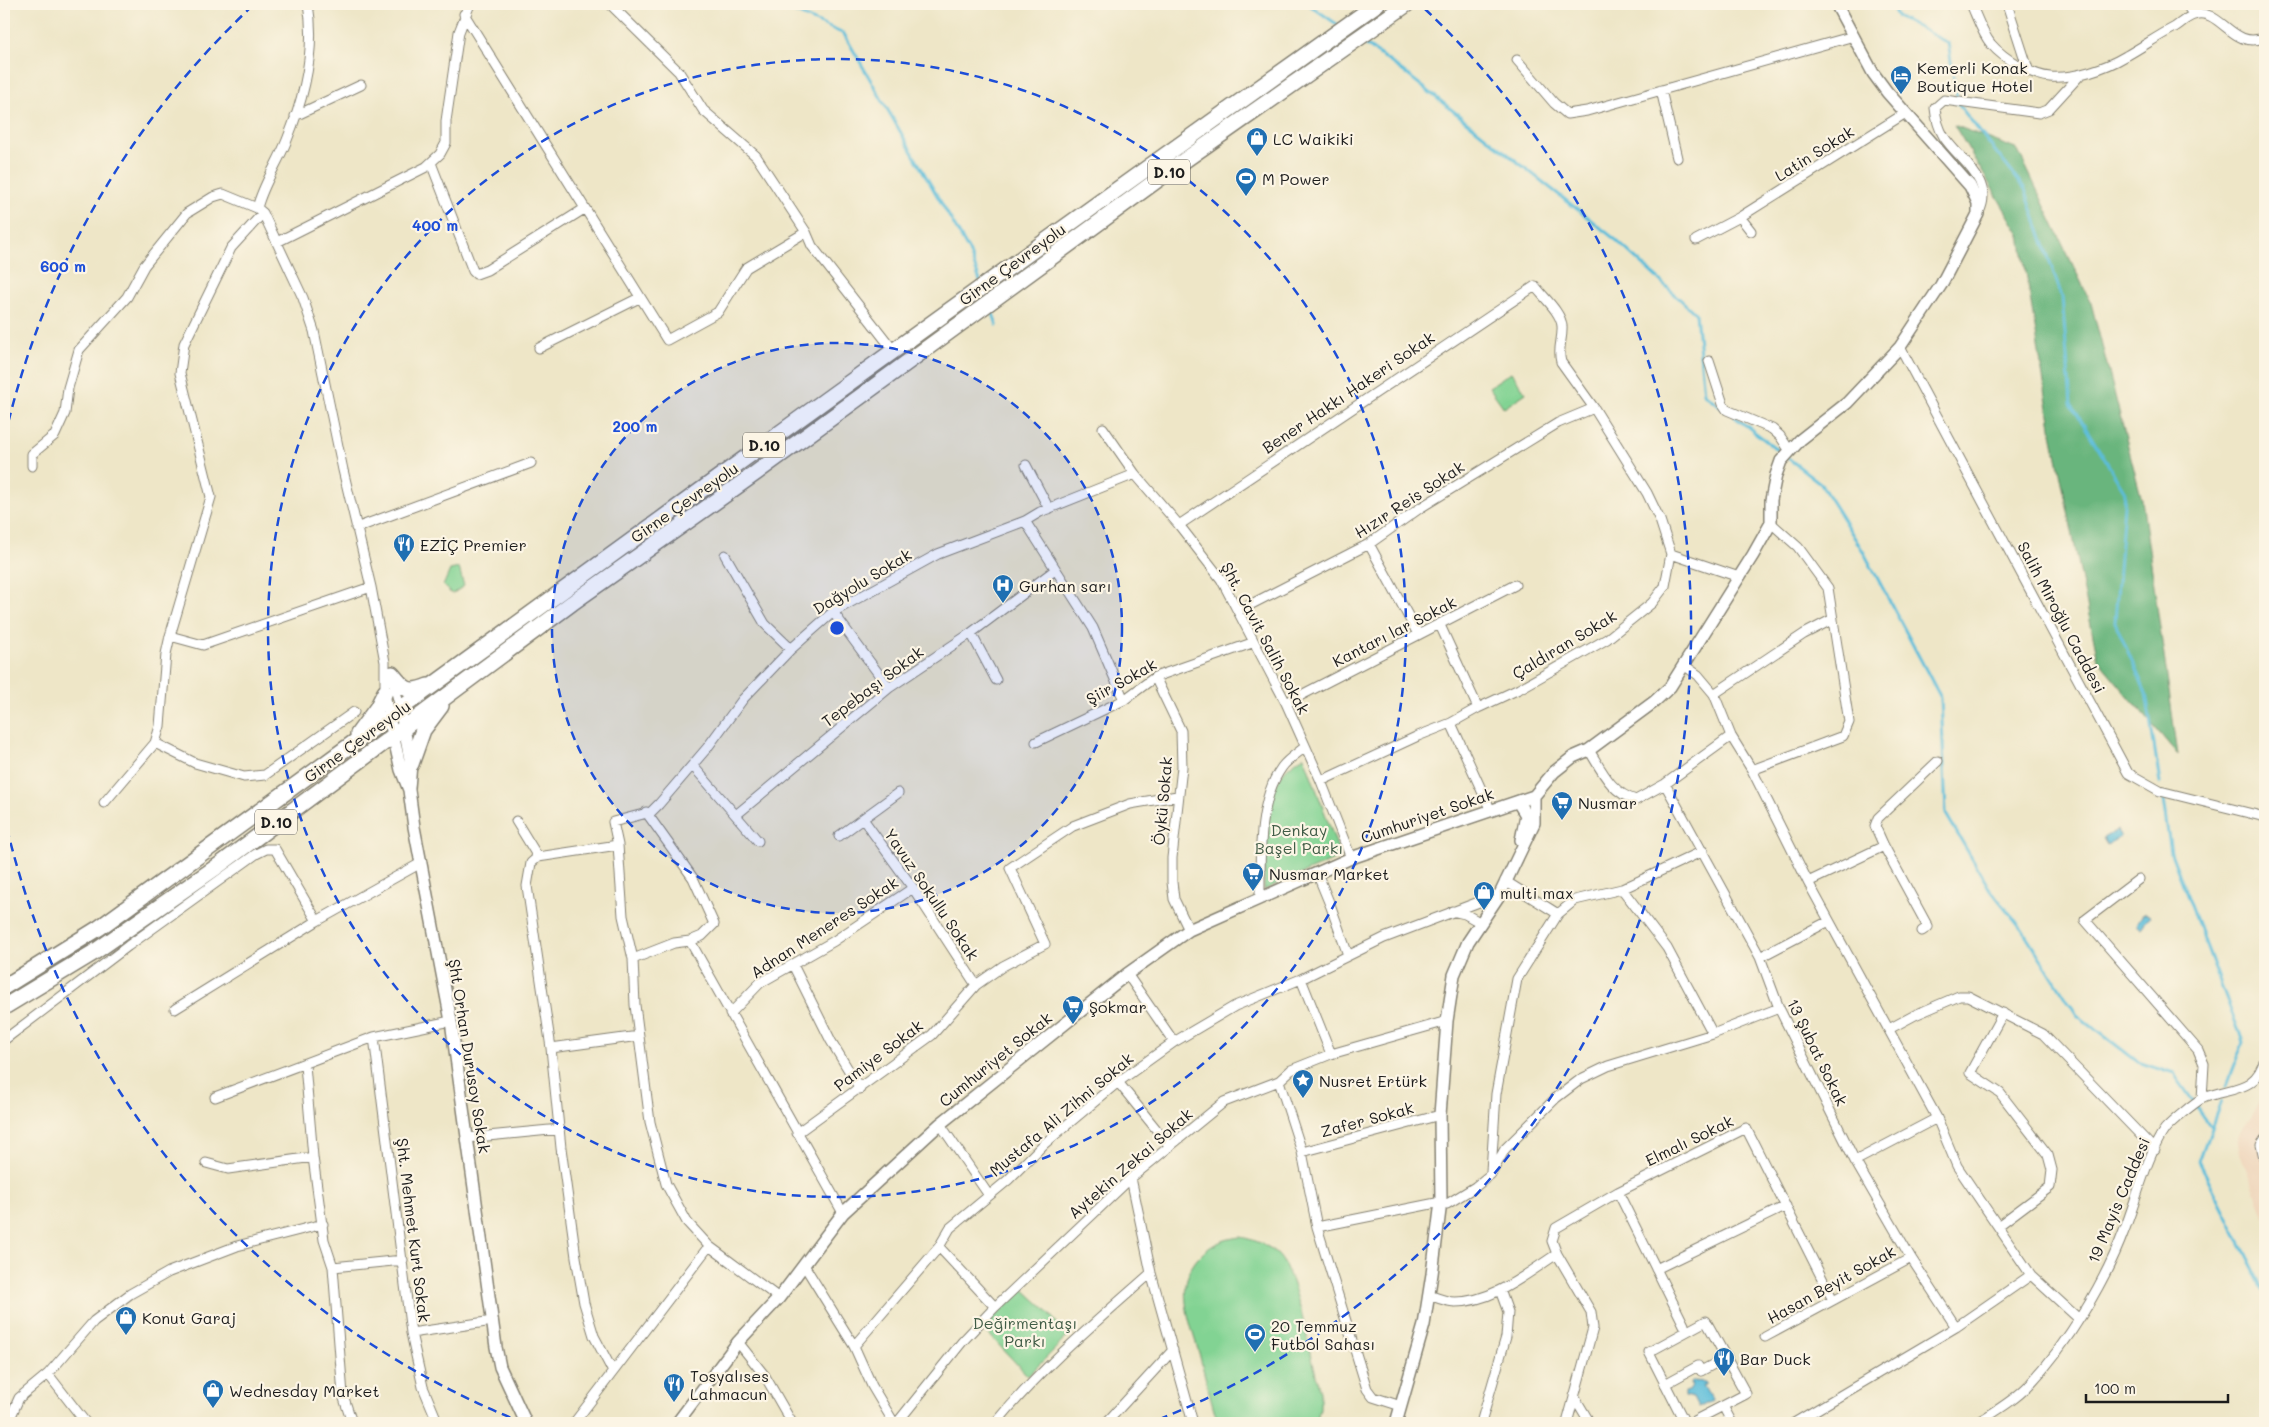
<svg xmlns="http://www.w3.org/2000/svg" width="2269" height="1427" font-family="Mali,sans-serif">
<rect width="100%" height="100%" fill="#fcf5e5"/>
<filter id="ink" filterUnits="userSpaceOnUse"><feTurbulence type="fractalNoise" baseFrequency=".02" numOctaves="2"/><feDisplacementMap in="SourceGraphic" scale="10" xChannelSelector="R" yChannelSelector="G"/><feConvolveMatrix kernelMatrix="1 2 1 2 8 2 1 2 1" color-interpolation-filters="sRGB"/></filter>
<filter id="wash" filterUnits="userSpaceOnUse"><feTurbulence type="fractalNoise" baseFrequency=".0096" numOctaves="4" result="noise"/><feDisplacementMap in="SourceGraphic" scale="20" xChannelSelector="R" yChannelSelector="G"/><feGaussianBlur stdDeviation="1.12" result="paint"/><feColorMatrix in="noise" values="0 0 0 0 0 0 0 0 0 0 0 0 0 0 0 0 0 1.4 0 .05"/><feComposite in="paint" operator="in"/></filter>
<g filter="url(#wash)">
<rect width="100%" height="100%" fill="#eee6c7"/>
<!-- built -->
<path fill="#efd6bb" d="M2265 1094V1218L2240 1153 2237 1137Z"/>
<!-- green -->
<path fill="#82d393" stroke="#4f7858" d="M1511 372 1526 393 1504 408 1489 387Z
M459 568 464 586 452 594 443 586 450 570Z
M1304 756 1341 857 1264 890C1264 855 1262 802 1283 773 1288 766 1297 761 1304 756Z
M1240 1237C1255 1240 1267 1244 1278 1255 1297 1274 1312 1362 1320 1392V1408L1316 1423H1218C1211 1400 1205 1377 1199 1353 1190 1322 1173 1283 1200 1256 1211 1244 1224 1239 1240 1237Z
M1021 1287 1046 1310 1068 1336 1028 1376 981 1326Z"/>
<!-- forest -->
<path fill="#69b57d" stroke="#42684c" d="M1954 125 2018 150 2091 303 2142 500 2178 755 2098 660 2052 433 2020 235Z"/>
<!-- water -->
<path fill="#5cbdda" stroke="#3c6c7b" d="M2117 830 2121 837 2107 845 2103 838Z
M2144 913 2150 916 2141 928 2136 924Z
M1692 1381 1706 1382V1385H1703L1712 1401 1698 1408 1693 1398 1684 1396V1392L1689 1391 1693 1385H1691Z"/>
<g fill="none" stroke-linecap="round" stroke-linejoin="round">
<!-- stream -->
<path stroke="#5cbdda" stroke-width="3" d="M776 4 844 34 969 251 980 281
M1308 4 1338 25
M1891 4 1897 16 1948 43 1958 104 2025 189 2062 297 2071 404 2125 492 2115 622 2146 693 2160 783
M1362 42 1404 72 1616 240 1696 314 1704 394 1722 407
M991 308 997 325
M1735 417 1783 454
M1788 458 1820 483 1863 551 1941 698 1946 814 1989 888 2022 929 2077 1015 2138 1062 2174 1074 2211 1127
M2163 800 2171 853 2243 1042 2226 1086
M2221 1101 2199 1161 2265 1292"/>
</g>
</g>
<g filter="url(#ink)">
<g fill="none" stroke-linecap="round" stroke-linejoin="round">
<!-- minor casing -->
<g stroke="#858172" stroke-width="11">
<path id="minor" d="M308 4C316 49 304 98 287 140 278 163 263 184 257 208L263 213 303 298 314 331 343 470 371 587 385 662V692L389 717
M610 4 679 72 703 110 756 156 806 232 812 246 894 351
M1971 4C1977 17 1982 33 1991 44 2004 59 2031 75 2050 77 2074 79 2106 68 2126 56 2142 47 2158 36 2175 27 2181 23 2187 17 2194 15 2220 6 2233 52 2265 37
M2007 4 2028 69
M2186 4 2194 15
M464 14 667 340 718 312 746 268 806 232
M1517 60 1554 103 1567 114 1587 111 1854 36
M1661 90 1677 158
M295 116 361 85
M431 163 473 271 476 274 487 270 584 209
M1979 212C1995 180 1959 160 1944 137 1938 127 1936 119 1935 108L1944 100 2039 113 2049 109 2081 74
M1740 217 1751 231
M1696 240 1740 217 1904 114
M277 242 426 167 440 154 446 143V121L459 32 470 4
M1900 347 2128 773 2160 791 2265 817
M539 348 639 298
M1709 361 1723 404 1727 410 1772 429 1780 436 1790 451
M1103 428 1135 474 1179 525 1221 579 1286 703 1321 781 1351 858
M1026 465 1049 509
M32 466V454L55 435 65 413 68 388 79 350 127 297 144 266 187 213 213 197 223 194 257 208
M1025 521 1093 628 1124 700
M1179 525 1535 286C1543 297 1561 312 1562 326 1563 339 1557 349 1561 362L1594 408 1647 493 1660 520 1671 554 1665 586 1652 603 1607 639 1519 689 1478 708 1451 723 1418 736 1321 781
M356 528 531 463
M1369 544 1418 634
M1671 554 1739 577
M725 555 765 624 791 649
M1238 611 1369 544 1420 508 1558 423 1594 408
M833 612 889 688
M1440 625 1478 708
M971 633 996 680
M170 636 203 645 371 587
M1685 666 1698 675 1714 694 1731 736 1752 770 1808 882 1937 1118 1957 1166 2031 1275 2079 1319
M1155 677 1181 731 1182 767 1172 858V882L1174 899 1189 930
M393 680 400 708
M1714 694 1804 634 1833 619
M1286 703 1515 585
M1451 723 1491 811
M1036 742 1124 700 1155 677 1252 643
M155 743 195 763 244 777 265 775 354 712
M1589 750C1602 771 1611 793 1636 800L1665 784 1731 736
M693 766 758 841
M1752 770 1843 736 1849 722 1828 588 1798 547 1771 523
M1665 784 1760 957 1779 1008 1855 1161 1911 1258 1956 1327
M104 803 155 743 160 726 166 654 170 636 211 497 180 373 184 344 231 248 263 213
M646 812 693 878 714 924 702 936 690 941
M736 815 889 688 971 633 1055 570
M863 819 913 888 976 985
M516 821 538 857 531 863 527 886 551 1048 561 1148 576 1257 584 1303 594 1336 612 1370
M839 836 898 793
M1884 846 1875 826 1878 818 1938 761
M538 857 618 845
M1317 873 1331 907 1348 955
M2139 879 2085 920 2198 1050 2204 1064 2202 1099
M1505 881 1558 914 1575 900 1622 889 1703 851
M1808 882 1884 846 1928 927 1922 931
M1622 889 1667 948 1713 1034
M1260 898C1260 859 1258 800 1282 767 1288 759 1298 753 1305 747
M1452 911 1465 914 1481 923
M1760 957 1829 921
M633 959 674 943 690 941 843 1213
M793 965 831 1041 860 1089
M1127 974 1174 1042
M1301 979 1331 1054
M175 1009 317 921 421 863
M730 1014 760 983 834 941 913 888
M1889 1029 1915 1015 1959 996H1968L2043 1034 2155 1150
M374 1037 411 1333 423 1387 438 1423
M4 1040 128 946 256 854 266 849H275L317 921
M551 1048 639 1036
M305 1065 313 1157 324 1240 333 1267 343 1395 352 1423
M1279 1081 1302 1152 1317 1227 1367 1389 1373 1397 1401 1406
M1118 1082 1169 1145
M215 1097 374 1037 451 1021
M940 1124 988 1194
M797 1133 932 1035 976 985 1003 966 1045 944 1010 868 1073 826 1130 804 1177 796
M467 1138 560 1129
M2265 1139 2261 1145 2265 1162
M1302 1152 1440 1115
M1855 1161 1937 1118
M206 1163 228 1169 313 1157
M1491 1171 1496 1094 1517 979 1558 914
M1131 1178 1151 1273 1193 1423
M1618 1192 1684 1325
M1998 1226 2050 1187 2052 1170 2048 1155 2000 1093 1970 1073 2003 1013
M1317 1227 1441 1202 1447 1204 1475 1187 1491 1174 1505 1149 1556 1098 1581 1079 1608 1066 1713 1034 1779 1008
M939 1247 995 1307
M804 1265 854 1346 872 1386 894 1423
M333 1267 403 1260
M1656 1269 1786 1206
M1429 1295C1437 1298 1447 1302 1455 1302 1493 1302 1526 1274 1557 1254
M779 1298 709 1246 687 1222 666 1184 650 1122 635 1005 633 959 623 916 618 845 613 822 651 812 659 804 707 748 743 699 791 649 833 612 938 554 1025 521 1040 512 1135 474
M411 1333 493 1321
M1765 1337 1911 1258
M738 1342 765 1376 792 1423
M854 1346 939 1247 950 1228 1008 1180 1044 1144 1118 1082 1174 1042 1235 1006 1301 979 1384 938 1500 894
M48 1374 86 1423
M1665 1384 1698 1366 1701 1371 1727 1357
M1574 1396 1590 1423
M1723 1406 1732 1423
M8 1423 19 1398 48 1374 94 1321 130 1294 169 1272 237 1246 323 1224
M574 1423 709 1246
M897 1423 962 1342 995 1307 1131 1178 1224 1102 1279 1081 1291 1070 1331 1054 1447 1021
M996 1423C1042 1367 1097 1321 1151 1273
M1106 1423 1173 1350
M1481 1423 1506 1337 1508 1312 1500 1290
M1567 1423 1593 1328 1591 1312 1557 1254 1552 1241 1556 1228 1618 1192 1746 1128 1833 1300
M1685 1423 1649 1352 1706 1321 1746 1394 1690 1423
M1794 1423 1956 1327 2031 1275
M1977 1423C1994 1412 2015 1400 2029 1385 2067 1345 2105 1282 2124 1231 2135 1204 2148 1152 2165 1129 2171 1122 2195 1102 2203 1098 2230 1087 2257 1093 2265 1058"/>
</g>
<!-- tertiary casing -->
<g stroke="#858172" stroke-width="14">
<path id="tertiary" d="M400 708 411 764 409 788
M389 717 401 770 409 790 414 827 451 1021 496 1347 500 1367 526 1423
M1518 802 1526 815 1521 840
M677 1423 738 1342 779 1298 843 1213 940 1124 1127 974 1189 930 1351 858 1534 796 1554 772 1573 757 1589 750 1654 702 1670 687 1753 555 1771 523V500L1776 475 1781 461 1800 440 1847 403 1900 347 1941 285 1978 214V203L1970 186 1887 92 1873 73 1836 4
M1396 1423 1424 1325 1432 1274 1441 1202 1440 1115 1447 1021 1454 975 1468 942 1500 894 1534 823V796"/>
</g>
<!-- trunk casing -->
<g stroke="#858172" stroke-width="18">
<path id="trunk" d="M392 674C405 690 408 694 428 686
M358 734 377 708 385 692
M411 764 423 730 441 706
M4 987 99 928C524 619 948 309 1377 4
M4 1007 93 953 218 866 572 603 753 475 1175 167 1407 4"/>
</g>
<!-- minor -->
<use href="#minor" stroke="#fff" stroke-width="9"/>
<!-- tertiary -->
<use href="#tertiary" stroke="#fff" stroke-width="11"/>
<!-- trunk -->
<use href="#trunk" stroke="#fff" stroke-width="15"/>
</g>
</g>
<!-- distance rings -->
<circle cx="837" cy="628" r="285" fill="#1d4ed8" fill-opacity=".12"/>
<g fill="none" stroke="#1d4ed8" stroke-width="2.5" stroke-dasharray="9 6">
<circle cx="837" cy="628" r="285"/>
<circle cx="837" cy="628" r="569"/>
<path d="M524 1423A854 854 0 0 1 5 820M5 436A854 854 0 0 1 249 9M1425 9A854 854 0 0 1 1150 1423"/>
</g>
<!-- icons -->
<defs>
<g id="hotel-pin" transform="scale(1.125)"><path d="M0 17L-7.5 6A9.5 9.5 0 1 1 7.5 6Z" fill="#1f6fb2" stroke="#fcf5e5"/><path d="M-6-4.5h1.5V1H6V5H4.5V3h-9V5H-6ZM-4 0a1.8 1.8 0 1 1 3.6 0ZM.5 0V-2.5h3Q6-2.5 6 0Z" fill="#fff"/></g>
<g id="shop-pin" transform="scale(1.125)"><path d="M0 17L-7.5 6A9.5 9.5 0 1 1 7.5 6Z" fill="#1f6fb2" stroke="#fcf5e5"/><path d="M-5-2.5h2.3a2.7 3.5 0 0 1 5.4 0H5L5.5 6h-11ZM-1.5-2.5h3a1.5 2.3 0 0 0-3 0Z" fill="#fff"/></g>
<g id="stadium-pin" transform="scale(1.125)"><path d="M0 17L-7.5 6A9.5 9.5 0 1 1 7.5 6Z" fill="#1f6fb2" stroke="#fcf5e5"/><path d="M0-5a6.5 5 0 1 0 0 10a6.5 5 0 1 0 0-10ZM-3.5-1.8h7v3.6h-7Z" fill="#fff"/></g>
<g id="restaurant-pin" transform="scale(1.125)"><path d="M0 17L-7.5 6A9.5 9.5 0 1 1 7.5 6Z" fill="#1f6fb2" stroke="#fcf5e5"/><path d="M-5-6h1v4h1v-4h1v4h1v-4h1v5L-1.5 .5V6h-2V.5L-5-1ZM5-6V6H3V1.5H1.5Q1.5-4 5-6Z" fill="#fff"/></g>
<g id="hospital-pin" transform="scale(1.125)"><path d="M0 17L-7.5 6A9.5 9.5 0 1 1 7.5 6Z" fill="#1f6fb2" stroke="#fcf5e5"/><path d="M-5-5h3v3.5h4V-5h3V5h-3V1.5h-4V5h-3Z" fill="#fff"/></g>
<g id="supermarket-pin" transform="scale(1.125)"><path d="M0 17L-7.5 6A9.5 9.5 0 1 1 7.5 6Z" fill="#1f6fb2" stroke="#fcf5e5"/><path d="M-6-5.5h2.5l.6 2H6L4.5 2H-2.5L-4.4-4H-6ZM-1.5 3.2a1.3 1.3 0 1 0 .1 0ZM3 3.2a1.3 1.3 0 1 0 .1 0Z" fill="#fff"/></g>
<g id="sight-pin" transform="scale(1.125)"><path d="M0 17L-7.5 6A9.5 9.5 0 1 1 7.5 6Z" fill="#1f6fb2" stroke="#fcf5e5"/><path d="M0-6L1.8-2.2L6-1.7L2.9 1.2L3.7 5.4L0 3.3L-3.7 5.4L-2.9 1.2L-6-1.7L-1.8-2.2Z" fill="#fff"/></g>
</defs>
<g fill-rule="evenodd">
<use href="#hotel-pin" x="1901" y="76"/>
<use href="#shop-pin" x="1257" y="138"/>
<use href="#stadium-pin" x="1246" y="178"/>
<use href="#restaurant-pin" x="404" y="544"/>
<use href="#hospital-pin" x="1003" y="585"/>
<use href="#supermarket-pin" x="1562" y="802"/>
<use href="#supermarket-pin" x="1253" y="873"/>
<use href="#shop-pin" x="1484" y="892"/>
<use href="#supermarket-pin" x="1073" y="1006"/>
<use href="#sight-pin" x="1303" y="1080"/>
<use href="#shop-pin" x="126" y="1317"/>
<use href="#stadium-pin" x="1255" y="1334"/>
<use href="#restaurant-pin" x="1724" y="1358"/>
<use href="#restaurant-pin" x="674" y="1384"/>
<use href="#shop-pin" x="213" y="1390"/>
</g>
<g text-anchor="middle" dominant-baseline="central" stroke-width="4.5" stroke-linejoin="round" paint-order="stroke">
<!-- shield labels -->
<g fill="#fcf5e5" stroke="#5f5d58" stroke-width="1">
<rect x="1148" y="159.5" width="42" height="25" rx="4"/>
<rect x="743" y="432.5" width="42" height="25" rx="4"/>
<rect x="255" y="809.5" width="42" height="25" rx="4"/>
</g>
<g font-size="15" font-weight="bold" fill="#1c1c1c">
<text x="1169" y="172">D.10</text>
<text x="764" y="445">D.10</text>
<text x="276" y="822">D.10</text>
</g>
<!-- poi labels -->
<g font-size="16" fill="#1c1c1c" stroke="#fcf5e5" text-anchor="start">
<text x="1917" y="67">Kemerli Konak<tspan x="1917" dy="18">Boutique Hotel</tspan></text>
<text x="1273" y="138">LC Waikiki</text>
<text x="1262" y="178">M Power</text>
<text x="420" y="544">EZİÇ Premier</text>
<text x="1019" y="585">Gurhan sarı</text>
<text x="1578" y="802">Nusmar</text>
<text x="1269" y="873">Nusmar Market</text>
<text x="1500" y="892">multi max</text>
<text x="1089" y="1006">Şokmar</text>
<text x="1319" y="1080">Nusret Ertürk</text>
<text x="142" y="1317">Konut Garaj</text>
<text x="1271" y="1325">20 Temmuz<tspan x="1271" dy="18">Futbol Sahası</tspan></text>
<text x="1740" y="1358">Bar Duck</text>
<text x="690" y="1375">Tosyalıses<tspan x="690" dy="18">Lahmacun</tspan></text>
<text x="229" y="1390">Wednesday Market</text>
</g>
<!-- street labels -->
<g font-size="16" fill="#1c1c1c" stroke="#fcf5e5">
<text transform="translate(1814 153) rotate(-32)">Latin Sokak</text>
<text transform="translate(1012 264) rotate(-36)">Girne Çevreyolu</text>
<text transform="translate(1348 392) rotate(-34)">Bener Hakkı Hakeri Sokak</text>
<text transform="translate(1409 499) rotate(-33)">Hızır Reis Sokak</text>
<text transform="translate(684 502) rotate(-35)">Girne Çevreyolu</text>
<text transform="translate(862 581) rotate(-31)">Dağyolu Sokak</text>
<text transform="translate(2062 617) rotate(62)">Salih Miroğlu Caddesi</text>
<text transform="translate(1394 631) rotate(-27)">Kantarı lar Sokak</text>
<text transform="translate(1266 638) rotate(62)">Şht. Cavit Salih Sokak</text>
<text transform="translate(1564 644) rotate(-31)">Çaldıran Sokak</text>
<text transform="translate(1121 681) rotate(-29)">Şiir Sokak</text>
<text transform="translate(872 686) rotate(-37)">Tepebaşı Sokak</text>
<text transform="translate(357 741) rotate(-36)">Girne Çevreyolu</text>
<text transform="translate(1162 801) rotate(-85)">Öykü Sokak</text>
<text transform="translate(1427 815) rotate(-19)">Cumhuriyet Sokak</text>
<text transform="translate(932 894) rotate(56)">Yavuz Sokullu Sokak</text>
<text transform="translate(824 927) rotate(-33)">Adnan Meneres Sokak</text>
<text transform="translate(1818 1052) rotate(64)">13 Şubat Sokak</text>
<text transform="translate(878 1055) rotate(-37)">Pamiye Sokak</text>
<text transform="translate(470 1056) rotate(81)">Şht Orhan Durusoy Sokak</text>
<text transform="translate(995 1059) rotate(-39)">Cumhuriyet Sokak</text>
<text transform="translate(1061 1114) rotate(-40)">Mustafa Ali Zihni Sokak</text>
<text transform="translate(1367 1119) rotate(-15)">Zafer Sokak</text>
<text transform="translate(1689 1140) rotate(-26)">Elmalı Sokak</text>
<text transform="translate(1130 1163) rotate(-41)">Aytekin Zekai Sokak</text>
<text transform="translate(2118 1200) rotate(-67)">19 Mayis Caddesi</text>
<text transform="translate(414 1230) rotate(83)">Şht. Mehmet Kurt Sokak</text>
<text transform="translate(1831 1284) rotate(-29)">Hasan Beyit Sokak</text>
</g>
<!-- park labels -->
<g font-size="16" fill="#405c46" stroke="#fcf5e5">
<text x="1299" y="829">Denkay<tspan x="1299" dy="18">Başel Parkı</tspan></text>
<text x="1025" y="1322">Değirmentaşı<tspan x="1025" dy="18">Parkı</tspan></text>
</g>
</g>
<circle cx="837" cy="628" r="8" fill="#1d4ed8" stroke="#fcf5e5" stroke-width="2.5"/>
<g font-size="15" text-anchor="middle" font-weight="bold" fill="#1d4ed8" stroke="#fcf5e5" stroke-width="4.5" stroke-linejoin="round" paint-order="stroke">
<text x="435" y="231">400 m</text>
<text x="63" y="272">600 m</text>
<text x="635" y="432">200 m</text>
</g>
<!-- margin -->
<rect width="2269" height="1427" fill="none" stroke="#fcf5e5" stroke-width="20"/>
<!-- scale -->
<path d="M2086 1394v8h142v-8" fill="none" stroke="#1c1c1c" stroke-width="2.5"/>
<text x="2094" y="1394" font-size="15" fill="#1c1c1c" stroke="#fcf5e5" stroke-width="4" paint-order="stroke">100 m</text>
</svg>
